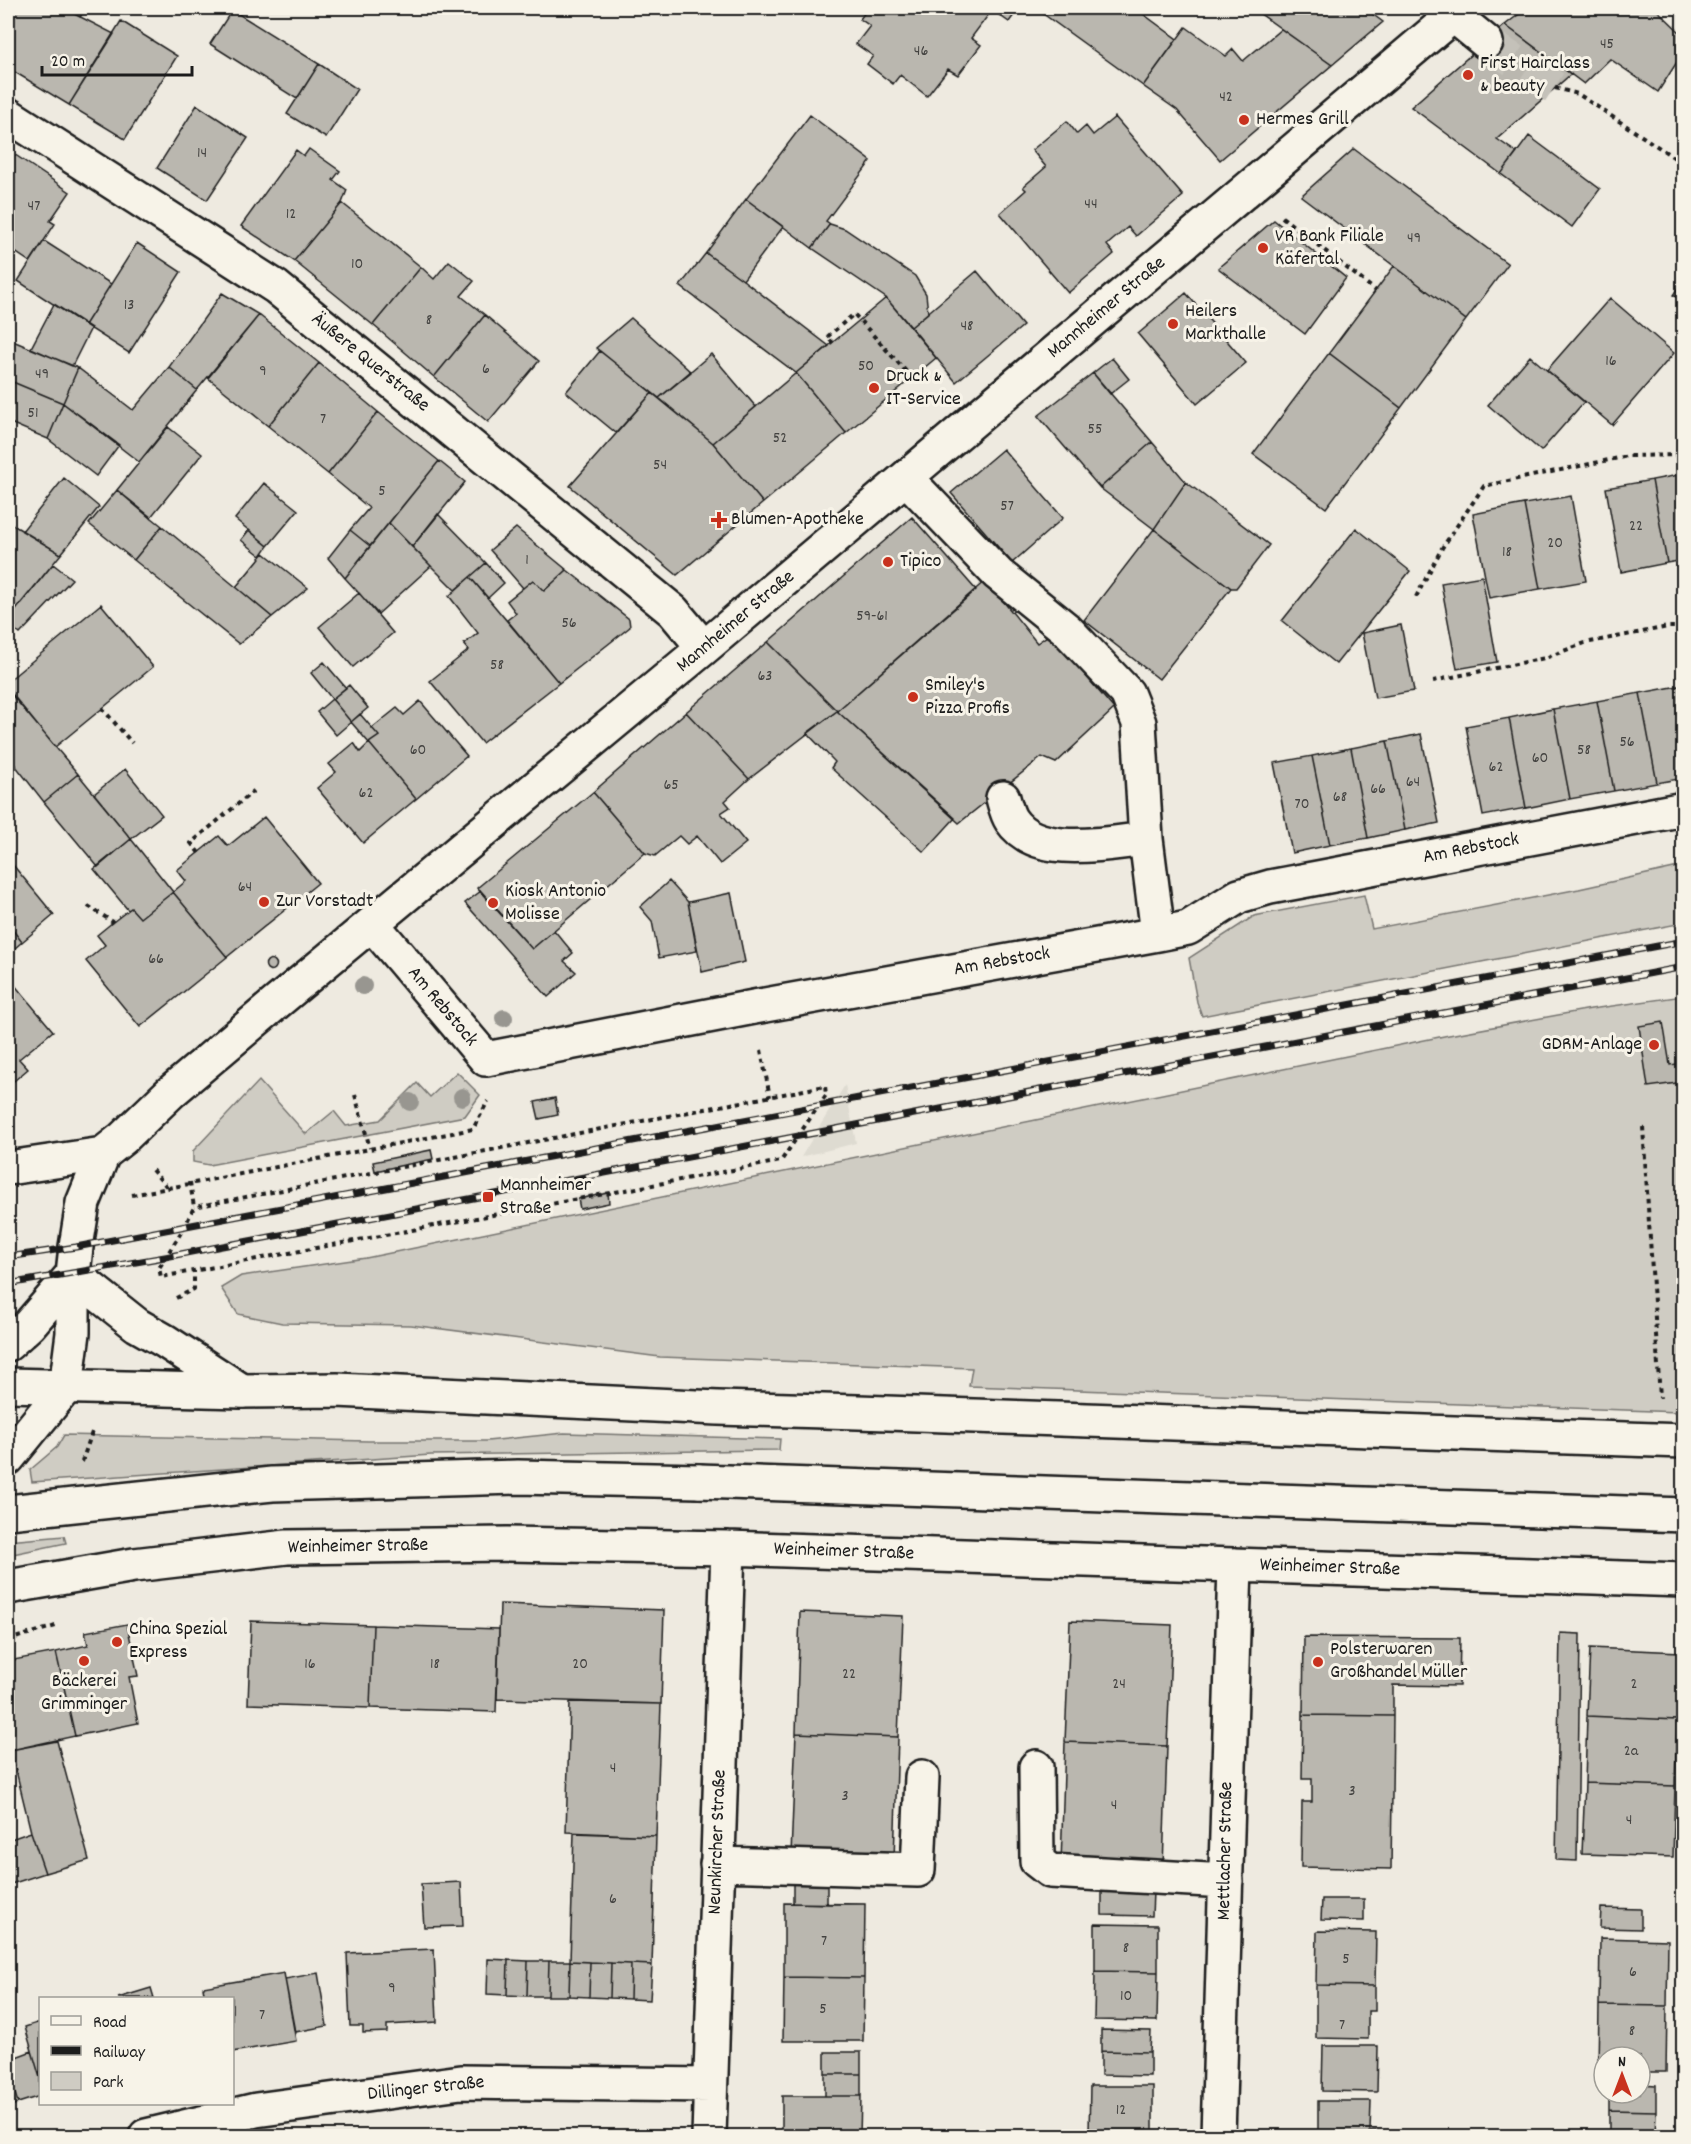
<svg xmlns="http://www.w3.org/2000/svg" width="1691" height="2144" font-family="Dekko,sans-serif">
<rect width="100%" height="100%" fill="#eeeae0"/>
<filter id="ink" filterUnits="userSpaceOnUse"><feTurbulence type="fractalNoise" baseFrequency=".0167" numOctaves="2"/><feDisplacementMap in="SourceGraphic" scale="12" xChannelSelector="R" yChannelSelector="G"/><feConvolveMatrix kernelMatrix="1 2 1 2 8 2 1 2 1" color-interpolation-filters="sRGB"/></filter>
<g filter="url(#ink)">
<!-- built -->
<path fill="#dedbd1" d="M845 1085 856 1143 801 1157Z"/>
<!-- green -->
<path fill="#cfccc3" stroke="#767470" stroke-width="1.5" d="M1683 866V923L1202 1016 1197 1002 1189 958 1254 916 1364 895 1372 929 1579 889Z
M1683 996 1684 1411 1679 1412 969 1386 972 1368 660 1357 411 1325 282 1323 238 1314 221 1288 241 1276 366 1258 1449 1035 1591 1009Z
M457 1072 480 1095 465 1116 209 1165 193 1162V1151L259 1081 306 1134 334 1111 346 1126 380 1120 417 1083 430 1097Z
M564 1433 780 1439 779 1450 431 1455 32 1482 30 1470 57 1447 64 1435 369 1441H487Z
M64 1536 66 1543 8 1555V1541Z"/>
<!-- building -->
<path fill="#bab7af" stroke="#1c1c1c" stroke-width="1.5" d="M8 8H63L114 34 69 105 8 68Z
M63 8H86L80 17Z
M868 8H989L992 10 971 38 981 45 958 75 948 69 927 96 900 75 893 84 867 64 873 56 856 44 870 26 860 19Z
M989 8H1019L1009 22Z
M1035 8H1126L1128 9 1135 8 1177 39 1143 86Z
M1252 8H1364L1383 22 1332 65Z
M1527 8H1655L1684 36V51L1658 92 1610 59 1584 84 1505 25Z
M232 10 319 64 297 99 210 44Z
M121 21 177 56 125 139 69 105Z
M1505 25 1571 74 1497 139 1517 153 1501 174 1411 107Z
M1186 27 1226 56 1233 49 1243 61 1281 29 1332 65 1220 160 1177 110 1143 86Z
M319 64 357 89 326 138 287 114Z
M197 105 248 138 207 200 157 168Z
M810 115 871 161 826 221 830 224 812 248 746 199Z
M1115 117 1183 196 1136 236 1128 227 1107 245 1114 254 1068 293 1000 213 1026 190 1023 187 1046 167 1032 150 1067 121 1077 134 1086 126 1093 135Z
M1529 136 1600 189 1572 227 1501 174Z
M309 149 340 171 333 180 347 190 342 203 294 261 241 226 296 150 304 156Z
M1354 149 1508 264 1466 320 1301 196Z
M8 150 70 192 50 221 55 224 30 262 8 247Z
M746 199 783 227 743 280 706 253Z
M342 203 421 267 373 325 294 261Z
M1274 220 1346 278 1305 334 1218 268Z
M830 224 845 229 915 276 926 294 928 313 911 327 886 298 812 248Z
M44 241 111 284 85 325 18 281Z
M137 243 181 272 129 353 85 325Z
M706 253 743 280 829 346 796 373 680 286Z
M449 261 474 281 461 296 485 315 434 377 373 325 421 267 434 279Z
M1394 266 1466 320 1401 408 1329 353Z
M977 271 1023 326 956 382 911 327Z
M1684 279V302L1673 295Z
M222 293 259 315 197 390 169 367Z
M1186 293 1246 363 1197 404 1138 334Z
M886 298 936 358 846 433 796 373Z
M1610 298 1674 353 1612 425 1547 370Z
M54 304 91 328 72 366 31 348Z
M259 315 319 363 268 426 208 378Z
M485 315 539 361 488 422 434 377Z
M631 318 691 372 659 398 596 348Z
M8 339 78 368 63 403 8 380Z
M600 351 652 393 616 433 566 392Z
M1329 353 1401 408 1326 508 1253 454Z
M711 354 756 407 713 443 659 398Z
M1530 356 1584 402 1541 451 1488 405Z
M1112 358 1129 379 1110 394 1093 373Z
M319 363 378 412 328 474 268 426Z
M169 367 197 390 139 462 63 403 78 368 133 410Z
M796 373 846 433 763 503 713 443Z
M1093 373 1152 442 1100 488 1038 416Z
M8 380 63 403 48 439 8 422Z
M652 393 713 443 763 503 677 575 570 486Z
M63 403 119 445 96 476 48 439Z
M378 412 439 461 370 546 350 530 369 508 328 474Z
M168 427 202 454 150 518 117 490Z
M1152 442 1186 482 1154 529 1100 488Z
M1003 449 1063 518 1012 563 951 493Z
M439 461 465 482 412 547 389 523Z
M1684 474V560L1667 563 1652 480Z
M64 478 99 507 61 554 22 531Z
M1652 480 1667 563 1621 572 1606 488Z
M1186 482 1269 545 1236 588H1231L1154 529Z
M264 483 298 510 268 546 235 519Z
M117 490 162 526 134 560 89 524Z
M1571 496 1586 581 1540 589 1524 504Z
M1524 504 1540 589 1489 598 1473 514Z
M438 514 486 563 455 590 412 547Z
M912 517 976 590 837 711 768 642Z
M8 522 61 554 12 614 8 611Z
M389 523 431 566 378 614 345 578Z
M162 526 236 587 272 617 239 644 134 560Z
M516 528 567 570 544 591 533 580 523 588 490 550Z
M1356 528 1410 571 1336 664 1282 621Z
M1154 529 1231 588 1159 679 1084 620Z
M249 530 268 546 261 556 241 540Z
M350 530 370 546 345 578 328 558Z
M264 553 308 588 272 617 236 587Z
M486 563 504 583 488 598 470 577Z
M53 564 72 579 20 634 8 624V620Z
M567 570 629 619 630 627 559 683 507 620 516 613 507 601 533 580 544 591Z
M1482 576 1497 662 1457 669 1441 583Z
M470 577 559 683 482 743 430 681 469 650 464 644 478 633 449 596Z
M986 580 1037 643 1050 634 1114 709 1056 763 1042 757 959 823 837 711Z
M359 593 393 633 353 667 319 627Z
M101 604 153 667 55 747 8 689V681Z
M1401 625 1414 691 1375 698 1362 633Z
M768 642 837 711 749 779 686 712Z
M324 662 346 688 332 699 311 673Z
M349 685 368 708 351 722 332 699Z
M1684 685V778L1657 783 1640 693Z
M1640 693 1657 783 1614 791 1597 701Z
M11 694 78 774 44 802 8 756V697Z
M332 699 351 722 336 735 317 712Z
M420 701 467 756 416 799 369 743 379 736 372 728 397 708 404 715Z
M1597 701 1614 791 1570 799 1553 709Z
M1553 709 1570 799 1526 808 1509 718Z
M837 711 955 818 924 852 831 768 835 762 807 733Z
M686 712 749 779 725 801 730 807 721 813 746 843 720 864 697 836 687 844 679 836 655 856 645 853 593 792Z
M360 714 379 736 369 743 351 722Z
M1509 718 1526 808 1483 816 1466 726Z
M1421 734 1439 823 1405 830 1387 741Z
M1387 741 1405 830 1368 838 1351 748Z
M354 743 360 752 369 743 416 799 363 843 317 788 336 772 329 764Z
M1351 748 1368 838 1330 845 1312 756Z
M1312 756 1330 845 1292 853 1274 763Z
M125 769 162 815 131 839 94 794Z
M78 774 131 839 98 867 44 802Z
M593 792 645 853 532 949 477 888Z
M264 817 318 883 227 957 173 892 186 881 177 870 219 836 228 846Z
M131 839 173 892 140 918 131 908 128 910 94 869Z
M8 859 54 915 22 942 8 924Z
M669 881 688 902 697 951 659 958 652 921 640 907Z
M481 891 532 949 554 930 573 953 564 961 576 972 548 997 465 903Z
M173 892 227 957 140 1027 86 961 105 945 97 935 113 922 131 908 140 918Z
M731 893 745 962 702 972 688 902Z
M8 924 22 942 8 954Z
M265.5 965a5.5 5.5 0 1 1 11 0a5.5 5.5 0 1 1-11 0Z
M8 977 53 1031 19 1059 28 1069 8 1086Z
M1663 1022 1670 1065 1684 1063V1082L1648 1087 1639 1026Z
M555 1098 558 1115 539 1119 535 1102Z
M431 1150 433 1159 375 1171 373 1162Z
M608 1193 609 1203 580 1209 578 1199Z
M500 1604 664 1610 661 1704 497 1699Z
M800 1612 903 1616 898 1737 796 1733Z
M251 1621 373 1625 370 1708 248 1704Z
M1070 1621 1172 1625 1167 1746 1065 1742Z
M127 1624 138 1676 129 1677 138 1723 75 1736 56 1652 88 1645 85 1632Z
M373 1625 499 1629 496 1712 370 1708Z
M1560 1633 1580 1634 1577 1861 1556 1860Z
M1304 1637 1460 1638 1459 1686 1393 1685V1716L1303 1715Z
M1590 1648 1680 1652 1677 1720 1587 1716Z
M56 1652 75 1736 11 1750 8 1734V1661Z
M570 1702 661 1704 656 1836 566 1832Z
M1303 1715 1393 1716 1391 1869 1301 1867 1302 1802H1312V1779H1302Z
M1587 1716 1677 1720 1675 1786 1585 1783Z
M796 1733 898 1737 894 1859 791 1855Z
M57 1741 89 1860 45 1873 31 1832 11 1750Z
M1065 1742 1167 1746 1163 1868 1061 1864Z
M1585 1783 1675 1786 1673 1857 1582 1854Z
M31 1832 45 1873 8 1885V1840Z
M574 1833 656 1836 652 1965 570 1961Z
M793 1881H827V1904L793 1903Z
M461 1882 463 1926 424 1927 421 1884Z
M1102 1891H1153L1152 1916 1102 1915Z
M1322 1899H1364V1921L1321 1920Z
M784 1903 865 1904 864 1978 784 1977Z
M1601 1908 1641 1909V1929L1600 1928Z
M1095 1924 1158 1925V1972L1095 1971Z
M1317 1931 1376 1932 1375 1986 1316 1985Z
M1600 1938 1668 1940 1667 2006 1599 2005Z
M434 1949 437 2022 387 2025V2032L363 2033V2026H350L347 1953Z
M488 1959 508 1960 507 1995 487 1994Z
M508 1960 528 1961 527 1996 507 1995Z
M528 1961H549L548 1996H527Z
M549 1961H570L569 1996H548Z
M570 1961 590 1962 589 1997 569 1996Z
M590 1962 611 1963 610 1998 589 1997Z
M611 1963 631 1964 630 1999 610 1998Z
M631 1964 652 1965 650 2000 630 1999Z
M1095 1971 1158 1972 1157 2021 1094 2020Z
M284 1973 296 2041 232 2052V1998H205L203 1987Z
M318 1973 327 2026 295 2032 285 1979Z
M784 1977 864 1978 863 2041H783Z
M1316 1985 1375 1986V2011H1368V2039L1316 2038Z
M151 1988 154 1998H118Z
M1599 2005 1667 2006 1666 2072H1640V2057H1604V2071H1598Z
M40 2022V2078L25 2027Z
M1101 2030 1151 2031 1150 2052 1101 2051Z
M1323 2046H1378L1377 2092 1322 2091Z
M32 2051 40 2078V2096L18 2103 8 2071V2060Z
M1101 2051 1150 2052V2076L1101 2075Z
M825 2052H861V2074H825Z
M8 2071 18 2103 8 2108Z
M825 2074H861V2096H825Z
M1640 2084 1656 2085V2111L1609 2110V2093H1640Z
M1090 2086H1153V2134L1089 2133Z
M782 2096H861L860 2136H782Z
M1318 2101H1371L1370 2131H1377V2136H1318Z
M1609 2110 1656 2111 1655 2136H1609Z
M1089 2133 1153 2134V2136H1089Z"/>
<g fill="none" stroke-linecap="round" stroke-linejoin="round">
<!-- minor-tunnel -->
<path stroke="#c4c1b9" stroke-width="33" stroke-dasharray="33 16" stroke-linecap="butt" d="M1486 42 1555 88"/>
<!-- minor casing -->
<g stroke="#1c1c1c" stroke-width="38">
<path id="minor" d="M1453 15 1486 42
M8 115 276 287 673 611 704 648
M906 478 998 574 1066 629 1127 693 1139 723 1146 839 1158 934
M1003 798C1005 805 1007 814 1011 820 1037 859 1108 843 1146 839
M372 924 486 1059 754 1007 1158 934 1188 928 1239 896 1270 887 1684 809
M8 1168 103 1154
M73 1274 137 1325 165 1341 242 1391
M8 1344 29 1325 73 1274
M8 1458 66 1387 73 1333V1274L76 1247 83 1203 103 1154 123 1138 171 1092 276 1003 704 648 1462 8
M8 1587 134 1565 287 1547 507 1544 728 1548 1684 1580
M1036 1767 1037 1861 1050 1871 1226 1881
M717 1864 918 1870 922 1777
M146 2136 256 2110 461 2082 710 2085
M709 2136 728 1548
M1218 2136 1235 1565"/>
</g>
<!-- major casing -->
<g stroke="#1c1c1c" stroke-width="38">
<path id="major" d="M8 1385 242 1391 337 1390 718 1408 858 1412 1684 1441
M8 1512 272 1484 518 1477 699 1481"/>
</g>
<!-- highway casing -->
<g stroke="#1c1c1c" stroke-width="38">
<path id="highway" d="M699 1481 1684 1515"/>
</g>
<!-- path -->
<path stroke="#1c1c1c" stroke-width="4" stroke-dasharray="4.5 4.5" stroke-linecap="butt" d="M1555 88 1578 94 1684 164
M1282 217 1376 291
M833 343 827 337 854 314 912 378
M1416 597 1442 548 1484 486 1628 456 1684 455
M1433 681 1545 658 1585 643 1668 627H1684
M102 708 132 743
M199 853 191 843 256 789
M88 906 113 922
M761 1050 770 1097
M355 1095 370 1148
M1643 1127 1660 1398
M152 1170 167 1187
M190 1182 194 1207 185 1226 159 1268 161 1277 781 1161 826 1095 825 1086 194 1207
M132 1195 473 1129 488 1101
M176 1298 194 1289V1271
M82 1462 93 1429
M8 1640 59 1625"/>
<!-- minor -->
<use href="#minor" stroke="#f7f3e8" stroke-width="33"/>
<!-- major -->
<use href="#major" stroke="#f7f3e8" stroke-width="33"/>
<!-- highway -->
<use href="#highway" stroke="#f7f3e8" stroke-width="33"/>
<!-- rail casing -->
<g stroke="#1c1c1c" stroke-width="7">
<path id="rail" d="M8 1257 76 1247 1684 941
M8 1284 165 1257 1684 967"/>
</g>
<!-- rail -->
<use href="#rail" stroke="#f7f3e8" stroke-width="4.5" stroke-dasharray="14" stroke-linecap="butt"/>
</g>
<!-- trees -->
<g fill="#989690">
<circle cx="363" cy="986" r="9"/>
<circle cx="504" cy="1018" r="9"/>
<circle cx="462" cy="1097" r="9"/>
<circle cx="410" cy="1102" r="9"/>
</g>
</g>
<!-- markers -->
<g fill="#c8321e" stroke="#f7f3e8" stroke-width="2">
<circle cx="1468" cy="75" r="6"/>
<circle cx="1244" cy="120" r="6"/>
<circle cx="1263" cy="248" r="6"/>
<circle cx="1173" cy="324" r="6"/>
<circle cx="874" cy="388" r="6"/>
<path d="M716 511h6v6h6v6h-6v6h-6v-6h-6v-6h6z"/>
<circle cx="888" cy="562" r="6"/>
<circle cx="913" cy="697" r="6"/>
<circle cx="264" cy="902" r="6"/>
<circle cx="493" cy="903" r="6"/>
<circle cx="1654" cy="1045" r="6"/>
<rect x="482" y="1191" width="12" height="12" rx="3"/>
<circle cx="117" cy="1642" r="6"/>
<circle cx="84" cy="1661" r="6"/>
<circle cx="1318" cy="1662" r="6"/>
</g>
<g text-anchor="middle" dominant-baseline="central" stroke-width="6" stroke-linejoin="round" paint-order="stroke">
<!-- number labels -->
<g font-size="16" fill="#444341">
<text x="1607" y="44">45</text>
<text x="921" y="51">46</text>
<text x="1226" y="97">42</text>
<text x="202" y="153">14</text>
<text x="1091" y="204">44</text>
<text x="34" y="206">47</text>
<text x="291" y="214">12</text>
<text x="1414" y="238">49</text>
<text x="357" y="264">10</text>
<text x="129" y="305">13</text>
<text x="429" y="320">8</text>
<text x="967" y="326">48</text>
<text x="1611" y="361">16</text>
<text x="866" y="366">50</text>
<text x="486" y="369">6</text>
<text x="263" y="371">9</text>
<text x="42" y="374">49</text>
<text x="33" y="413">51</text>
<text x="323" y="419">7</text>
<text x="1095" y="429">55</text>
<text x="780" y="438">52</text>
<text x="660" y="465">54</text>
<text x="382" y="491">5</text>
<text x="1007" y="506">57</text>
<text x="1636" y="526">22</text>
<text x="1555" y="543">20</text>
<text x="1507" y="552">18</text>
<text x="527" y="560">1</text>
<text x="872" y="616">59-61</text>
<text x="569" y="623">56</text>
<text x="497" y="665">58</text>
<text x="765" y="676">63</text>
<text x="1627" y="742">56</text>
<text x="418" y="750">60</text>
<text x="1584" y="750">58</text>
<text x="1540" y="758">60</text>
<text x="1496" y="767">62</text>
<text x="1413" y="782">64</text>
<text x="671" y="785">65</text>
<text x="1378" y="789">66</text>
<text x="366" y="793">62</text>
<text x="1340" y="797">68</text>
<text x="1302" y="804">70</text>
<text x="245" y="887">64</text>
<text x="156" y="959">66</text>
<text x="310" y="1664">16</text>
<text x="435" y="1664">18</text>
<text x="580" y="1664">20</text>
<text x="849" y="1674">22</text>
<text x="1119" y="1684">24</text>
<text x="1634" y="1684">2</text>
<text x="1631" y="1751">2a</text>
<text x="613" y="1768">4</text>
<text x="1352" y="1791">3</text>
<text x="845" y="1796">3</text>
<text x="1114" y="1805">4</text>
<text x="1629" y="1820">4</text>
<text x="613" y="1899">6</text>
<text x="824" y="1941">7</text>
<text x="1126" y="1948">8</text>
<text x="1346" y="1959">5</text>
<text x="1633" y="1972">6</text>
<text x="392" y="1988">9</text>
<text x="1126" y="1996">10</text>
<text x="823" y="2009">5</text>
<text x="262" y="2015">7</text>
<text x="1342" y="2025">7</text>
<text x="1632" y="2031">8</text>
<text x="1121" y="2110">12</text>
</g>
<!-- poi labels -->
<g font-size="20" fill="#1c1c1c" stroke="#f7f3e8" text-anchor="start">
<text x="1480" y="64">First Hairclass<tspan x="1480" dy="23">&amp; beauty</tspan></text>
<text x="1256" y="120">Hermes Grill</text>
<text x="1275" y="237">VR Bank Filiale<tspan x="1275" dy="23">Käfertal</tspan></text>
<text x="1185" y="312">Heilers<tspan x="1185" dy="23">Markthalle</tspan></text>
<text x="886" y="377">Druck &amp;<tspan x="886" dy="23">IT-Service</tspan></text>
<text x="731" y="520">Blumen-Apotheke</text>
<text x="900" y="562">Tipico</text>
<text x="925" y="686">Smiley's<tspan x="925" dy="23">Pizza Profis</tspan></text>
<text x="505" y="892">Kiosk Antonio<tspan x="505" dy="23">Molisse</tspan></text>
<text x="276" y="902">Zur Vorstadt</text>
<text x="1642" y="1045" text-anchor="end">GDRM-Anlage</text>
<text x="500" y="1186">Mannheimer<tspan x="500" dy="23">Straße</tspan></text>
<text x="129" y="1630">China Spezial<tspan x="129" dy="23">Express</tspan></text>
<text x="1330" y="1650">Polsterwaren<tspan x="1330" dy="23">Großhandel Müller</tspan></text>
<text x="84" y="1682" text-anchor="middle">Bäckerei<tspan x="84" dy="23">Grimminger</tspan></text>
</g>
<!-- street labels -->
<g font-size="20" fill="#1c1c1c" stroke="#f7f3e8">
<text transform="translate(1107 308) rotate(-40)">Mannheimer Straße</text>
<text transform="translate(370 363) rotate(39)">Äußere Querstraße</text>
<text transform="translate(736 622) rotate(-40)">Mannheimer Straße</text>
<text transform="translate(1471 849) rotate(-11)">Am Rebstock</text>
<text transform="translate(1002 962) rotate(-10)">Am Rebstock</text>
<text transform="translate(442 1007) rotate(50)">Am Rebstock</text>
<text transform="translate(358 1547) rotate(-1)">Weinheimer Straße</text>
<text transform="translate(844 1552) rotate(2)">Weinheimer Straße</text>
<text transform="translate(1330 1568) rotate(2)">Weinheimer Straße</text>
<text transform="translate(718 1842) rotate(-88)">Neunkircher Straße</text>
<text transform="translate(1226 1851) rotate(-89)">Mettlacher Straße</text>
<text transform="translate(426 2089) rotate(-6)">Dillinger Straße</text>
</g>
</g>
<!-- margin -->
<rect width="1691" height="2144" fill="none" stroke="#f7f3e8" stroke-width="30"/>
<rect x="15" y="15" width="1661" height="2114" fill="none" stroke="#1c1c1c" stroke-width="2" filter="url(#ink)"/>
<!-- legend -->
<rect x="39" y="1997" width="195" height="108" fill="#f7f3e8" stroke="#9f9d96" stroke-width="1.5"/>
<rect x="51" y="2016" width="30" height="9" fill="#f7f3e8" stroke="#9f9d96" stroke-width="1.5"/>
<text x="93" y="2027" font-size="18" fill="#1c1c1c">Road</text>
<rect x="51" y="2046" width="30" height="9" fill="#1c1c1c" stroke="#9f9d96" stroke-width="1.5"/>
<text x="93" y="2057" font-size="18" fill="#1c1c1c">Railway</text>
<rect x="51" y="2072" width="30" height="18" fill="#cfccc3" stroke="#9f9d96" stroke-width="1.5"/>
<text x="93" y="2087" font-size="18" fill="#1c1c1c">Park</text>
<!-- north arrow -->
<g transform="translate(1622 2075)"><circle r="28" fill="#f7f3e8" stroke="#9f9d96" stroke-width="1.5"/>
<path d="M0-4.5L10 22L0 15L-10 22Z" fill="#c8321e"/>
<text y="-9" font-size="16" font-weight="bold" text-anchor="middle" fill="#1c1c1c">N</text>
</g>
<!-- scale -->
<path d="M42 66v9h150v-9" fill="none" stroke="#1c1c1c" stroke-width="3"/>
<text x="51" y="66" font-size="18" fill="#1c1c1c" stroke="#f7f3e8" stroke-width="4.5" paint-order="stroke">20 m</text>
</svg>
